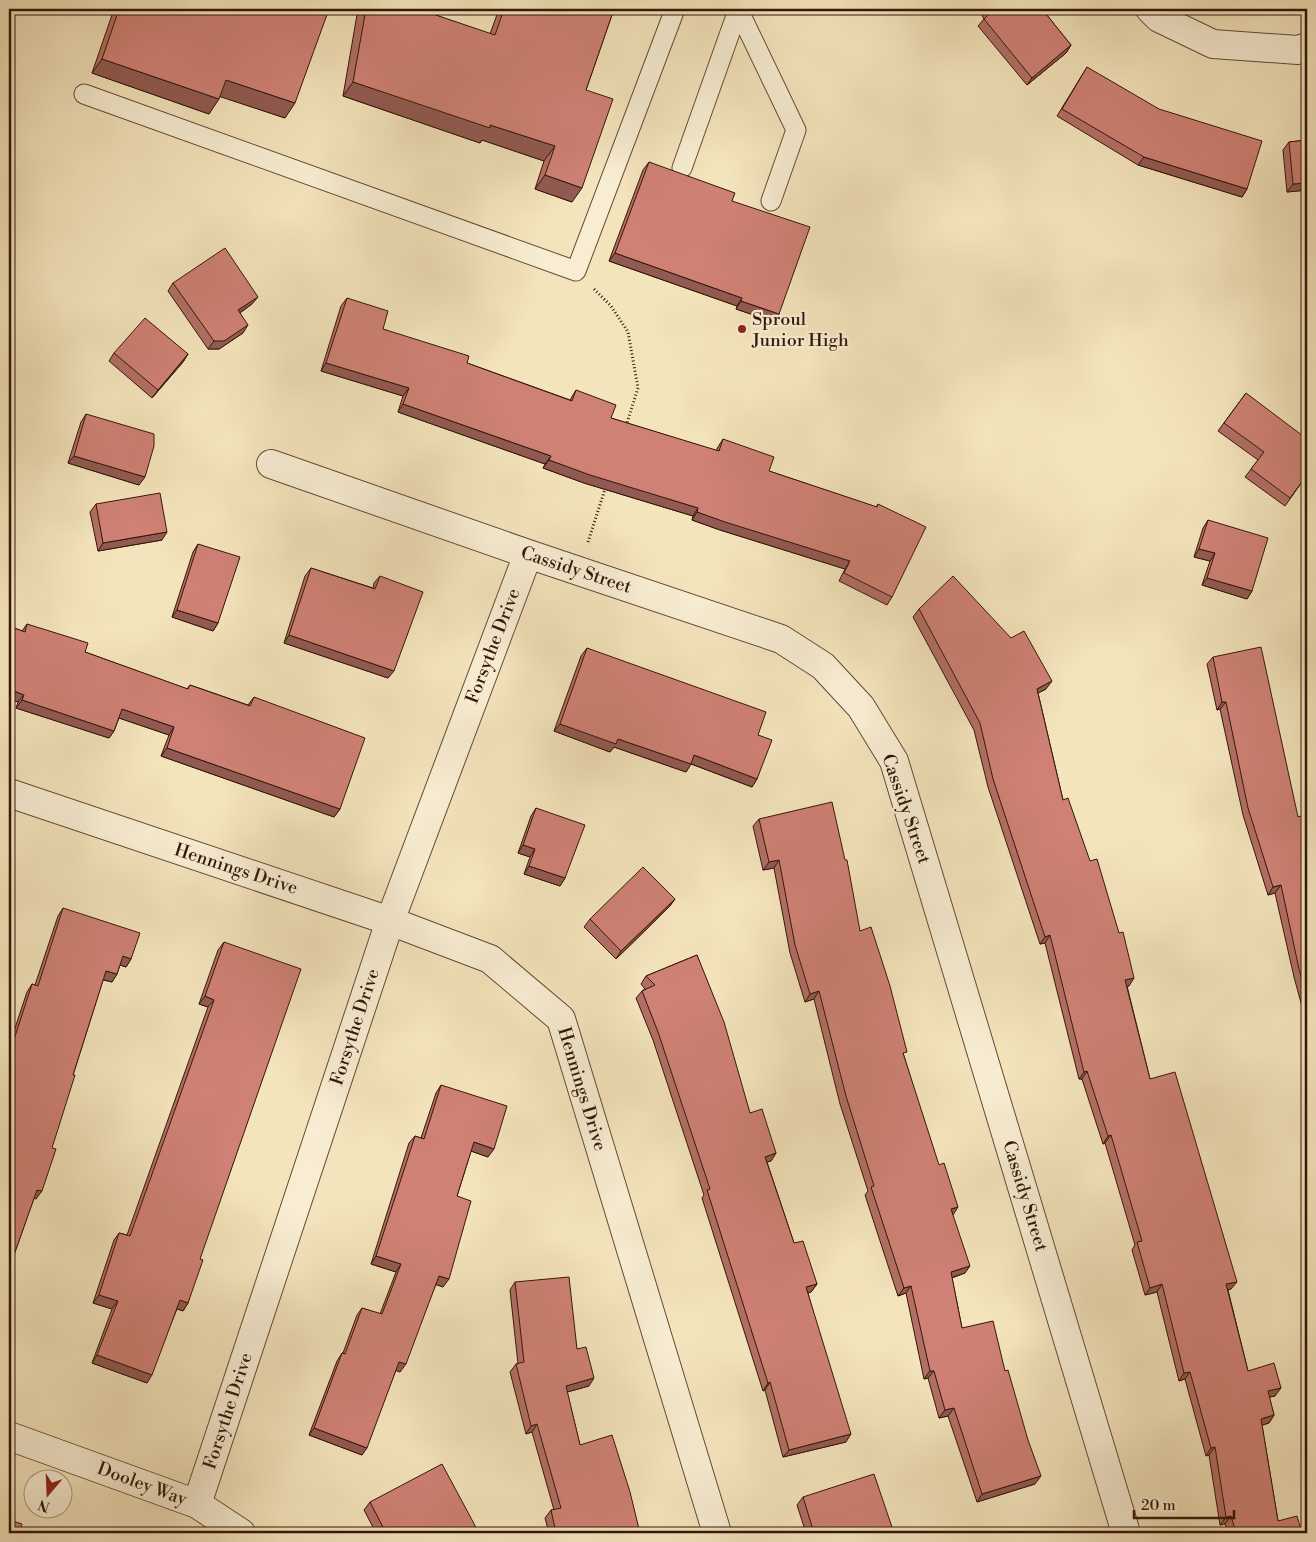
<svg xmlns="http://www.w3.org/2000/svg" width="1316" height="1542" font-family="'Libre Bodoni',serif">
<rect width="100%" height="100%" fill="#f4e4bc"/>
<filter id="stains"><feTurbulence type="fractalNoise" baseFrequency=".004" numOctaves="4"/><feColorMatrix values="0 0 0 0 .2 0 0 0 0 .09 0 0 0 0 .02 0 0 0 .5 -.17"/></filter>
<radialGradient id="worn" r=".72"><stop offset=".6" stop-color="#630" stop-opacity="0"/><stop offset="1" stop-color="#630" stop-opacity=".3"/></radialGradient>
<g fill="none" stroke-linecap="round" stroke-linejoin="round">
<!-- service casing -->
<g stroke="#644a35" stroke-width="21">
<path id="service" d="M738 9 796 130 771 201
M84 94 576 271 675 9
M682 168 738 10"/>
</g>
<!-- minor casing -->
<g stroke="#644a35" stroke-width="30">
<path id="minor" d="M1150 9 1159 18 1213 44 1298 50 1307 47
M271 464 528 554 781 639 823 666 861 707 894 761 1126 1533
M9 793 390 921 490 959 561 1019 717 1533
M9 1436 197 1504 241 1533
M197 1504 390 921 528 554"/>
</g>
<!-- path -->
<path stroke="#341608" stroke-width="3" stroke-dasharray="1 2.5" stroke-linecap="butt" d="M594 289 611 306 628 332 638 388 626 426
M588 542 606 486"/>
<!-- service -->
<use href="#service" stroke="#f8edd3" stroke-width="19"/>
<!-- minor -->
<use href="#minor" stroke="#f8edd3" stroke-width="28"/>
</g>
<!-- wall -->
<path fill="#b26f65" stroke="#341608" d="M114 9H329L285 118 220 96 209 114 92 73Z
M358 9H418L490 34 499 9H614L586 90 572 202 535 189 544 161 482 140 480 143 343 96Z
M978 9H1042L1071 45 1066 53 1027 85 978 26 984 19Z
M1087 67 1247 189 1242 197 1138 165 1057 116Z
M1307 140V190L1287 192 1283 150 1289 142Z
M649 162 732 201 779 314 774 322 736 309 737 306 609 261 643 170Z
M173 283 252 304 240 313 243 333 219 349H208L168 291Z
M347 298 383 329 467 363 570 400 576 390 611 418 716 451 718 447 723 439 769 471 876 507 878 504 892 597 887 605 839 581 845 569 720 530 692 520 693 516 584 483 543 468 545 464 398 412 403 396 321 371 341 306Z
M114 353 188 354 183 362 152 398 109 361Z
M1246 393 1307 475 1285 506 1245 477 1258 460 1218 431Z
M86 414 139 485 68 463 81 422Z
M96 504 162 540 98 551 90 512Z
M1208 520 1252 591 1247 599 1202 585 1210 561 1194 557 1203 528Z
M198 544 218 623 213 631 172 617 193 552Z
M311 568 373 588 374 583 380 576 388 678 284 643 305 576Z
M919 609 1046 689 1038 693 1063 800 1129 986H1127L1150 1079 1231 1289 1228 1290 1248 1371 1275 1396 1269 1397 1274 1415 1269 1423 1262 1425 1278 1521 1302 1533H1228L1225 1524 1220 1525 1209 1455 1206 1456 1185 1379 1179 1381 1157 1292 1145 1295 1132 1250 1135 1245 1105 1143 1103 1144 1082 1079H1079L1045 943 1040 944 988 787 974 730 913 617Z
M27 624 85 652 187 689 190 685 248 705 254 697 340 809 334 817 161 756 169 735 119 718 114 731 109 738 16 708 18 702 9 699V626L22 631Z
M587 648 758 735 757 779 752 787 691 764 686 772 614 747 610 752 554 731 581 656Z
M1213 657 1298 817 1307 836V1025L1294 977 1275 893 1268 895 1243 815 1220 709 1217 710 1207 664Z
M536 808 565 878 560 886 524 874 530 857 518 853 531 816Z
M759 819 860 931 904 1056 952 1215 965 1273 952 1278 962 1328 1005 1371 1035 1484 977 1502 948 1416 939 1418 928 1378 924 1379 906 1293 898 1296 865 1195 868 1191 840 1104 814 999 805 1002 790 953 774 868 763 870 753 826Z
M675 899 669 907 616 959 584 927 590 919Z
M63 908 131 959 126 967 120 965 117 974 112 982 103 980 73 1075 36 1199 34 1198 9 1269V1046L27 992 32 984 35 985 58 916Z
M224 942 200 1259 188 1303 183 1311 177 1309 147 1383 92 1363 112 1309 93 1303 114 1240 119 1233 127 1235 208 1007 199 1004 218 950Z
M697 955 750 1113 776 1153 771 1161 767 1162 794 1243 817 1284 811 1292 808 1293 846 1442 783 1457 765 1390 763 1391 702 1198 704 1195 653 1040 636 998 642 991 645 989 641 984 646 976Z
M441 1085 488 1157 471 1151 457 1196 443 1287 436 1284 400 1372 396 1370 362 1455 309 1435 337 1361 342 1353H343L357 1315 362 1308 380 1314 396 1272 371 1264 409 1143 415 1136 421 1138 436 1093Z
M515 1282 577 1349 589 1386 567 1392 580 1445 640 1533H549L545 1518 551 1510H554L532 1432 526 1434 510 1372 516 1364H518L510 1290Z
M803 1497 894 1533H806L797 1505Z
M370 1502 479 1533H376L364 1510Z"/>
<!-- shaded-wall -->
<path fill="#915a52" stroke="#341608" d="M1071 45 1066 53 1027 85 1032 78Z
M102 59 219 99 209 114 92 73Z
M226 80 295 103 285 118 215 95Z
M353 82 490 125 555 146 544 161 482 140 480 143 343 96Z
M1144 157 1247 189 1242 197 1138 165Z
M545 175 582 188 572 202 535 189Z
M1307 183V190L1287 192 1293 184Z
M615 253 742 298 737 306 609 261Z
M258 297 252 304 232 318 238 310Z
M741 301 779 314 774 322 736 309Z
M248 325 243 333 219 349H208L214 341Z
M188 354 183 362 152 398 158 390Z
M326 363 409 388 403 396 321 371Z
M403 404 551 456 545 464 398 412Z
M74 456 145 477 139 485 68 463Z
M549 460 698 508 693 516 584 483 543 468Z
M697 512 850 561 845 569 720 530 692 520Z
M167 532 162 540 98 551 103 543Z
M1199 549 1215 553 1210 561 1194 557Z
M1207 578 1252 591 1247 599 1202 585Z
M177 610 218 623 213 631 172 617Z
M289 635 394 671 388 678 284 643Z
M1052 681 1046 689 1032 696 1037 689Z
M9 689 24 695 18 702 9 699Z
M22 700 114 731 109 738 16 708Z
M1222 702H1226L1220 709 1217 710Z
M122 709 174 727 169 735 116 717Z
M560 724 618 739 691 764 686 772 614 747 610 752 554 731Z
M167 748 340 809 334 817 161 756Z
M694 755 757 779 752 787 689 763Z
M523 845 535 849 530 857 518 853Z
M779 860 774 868 763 870 769 862Z
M529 866 565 878 560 886 524 874Z
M1281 885 1275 893 1268 895 1273 887Z
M675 899 669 907 616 959 621 951Z
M1050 935 1045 943 1040 944 1045 937Z
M123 956 131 959 126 967 117 964Z
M106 971 117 974 112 982 101 979Z
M1134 978 1129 986 1120 988 1125 980Z
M819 991 814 999 805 1002 810 994Z
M205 996 214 1000 208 1007 199 1004Z
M1087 1071 1082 1079H1079L1084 1072Z
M1111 1135 1105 1143 1103 1144 1108 1136Z
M474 1142 494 1149 488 1157 468 1150Z
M776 1153 771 1161 760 1164 765 1157Z
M37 1190 42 1191 36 1199 31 1197Z
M958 1207 953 1215 951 1209Z
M376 1256 401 1264 396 1272 371 1264Z
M970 1266 965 1273 945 1280 951 1272Z
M439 1276 449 1279 443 1287 434 1284Z
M1237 1282 1231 1289 1221 1292 1226 1284Z
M817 1284 811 1292 801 1295 806 1287Z
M1162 1284 1157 1292 1145 1295 1150 1288Z
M911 1286 906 1293 898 1296 904 1288Z
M99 1295 118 1301 112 1309 93 1303Z
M180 1300 188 1303 183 1311 175 1308Z
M97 1355 152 1375 147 1383 92 1363Z
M399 1362 406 1364 400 1372 394 1370Z
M930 1371H934L928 1378 924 1379Z
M1190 1372 1185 1379 1179 1381 1184 1373Z
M594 1378 589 1386 560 1394 566 1386Z
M770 1382 765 1390 763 1391 768 1383Z
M1281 1388 1275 1396 1262 1399 1268 1391Z
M954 1408 948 1416 939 1418 945 1410Z
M1274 1415 1269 1423 1256 1427 1261 1419Z
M537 1424 532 1432 526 1434 531 1426Z
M314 1428 367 1448 362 1455 309 1435Z
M851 1434 846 1442 783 1457 789 1450Z
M1215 1447 1209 1455 1206 1456 1211 1448Z
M1041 1476 1035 1484 977 1502 982 1494Z
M1231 1516 1225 1524 1220 1525 1226 1517Z"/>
<!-- building -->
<path fill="#cf8175" stroke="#341608" d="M119 9H329L295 103 226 80 219 99 102 59Z
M366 9H418L495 35 504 9H614L586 90 613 99 582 188 545 175 555 146 490 125V128L353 82Z
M988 9H1042L1071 45 1032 78 984 19 990 13Z
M1087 67 1159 109 1262 141 1247 189 1144 157 1062 109Z
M1307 140V183L1293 184 1289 142Z
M649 162 735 193 732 201 810 227 779 314 741 301 742 298 615 253Z
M225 248 258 297 238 310 248 325 224 341H214L173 283Z
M347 298 388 311 383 329 469 356 467 363 572 401 576 390 616 405 611 418 719 451 723 439 774 457 769 471 877 507 878 504 926 527 892 597 844 573 850 561 725 522 697 512 698 508 590 475 549 460 551 456 403 404 409 388 326 363Z
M145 318 188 354 158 390 114 353Z
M1246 393 1307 439V475L1290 498 1251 469 1264 452 1224 423Z
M86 414 154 434V446L145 477 74 456Z
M160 493 167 532 103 543 96 504Z
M1208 520 1268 538 1252 591 1207 578 1215 553 1199 549Z
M198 544 240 557 218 623 177 610Z
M311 568 375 589 380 576 423 592 394 671 289 635Z
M953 576 1011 638 1024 631 1052 681 1037 689 1063 800 1068 798 1090 861 1097 859 1119 933 1123 932 1134 978 1125 980 1150 1079 1175 1072 1237 1282 1226 1284 1248 1371 1274 1363 1281 1388 1268 1391 1274 1415 1261 1419 1278 1521 1297 1516 1302 1533H1236L1231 1516 1226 1517 1215 1447 1211 1448 1190 1372 1184 1373 1162 1284 1150 1288 1137 1242 1142 1241 1111 1135 1108 1136 1087 1071 1084 1072 1050 935 1045 937 993 779 980 723 919 609Z
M27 624 88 643 85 652 188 689 190 685 250 706 254 697 365 738 340 809 167 748 174 727 122 709 114 731 22 700 24 695 9 689V626L25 632Z
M1261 647 1298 817 1301 816 1307 836V998L1299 969 1281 885 1273 887 1248 808 1226 702H1222L1213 657Z
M587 648 766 712 758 735 772 740 757 779 694 755 691 764 618 739 616 744 560 724Z
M832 802 845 860H847L860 931 871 927 890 986 907 1052 903 1053 939 1165 944 1163 958 1207 951 1209 970 1266 951 1272 962 1328 993 1321 1005 1371 1008 1370 1028 1440 1041 1476 982 1494 954 1408 945 1410 934 1371H930L911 1286 904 1288 871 1187 874 1186 846 1096 819 991 810 994 795 945 779 860 769 862 759 819Z
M536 808 585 825 565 878 529 866 535 849 523 845Z
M643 867 675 899 621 951 590 919Z
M63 908 140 933 131 959 123 956 117 974 106 971 73 1075H75L52 1148 56 1149 42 1191 37 1190 9 1269V1055L32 984 38 986Z
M224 942 301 969 200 1259 203 1260 188 1303 180 1300 152 1375 97 1355 118 1301 99 1295 119 1233 130 1236 214 1000 205 996Z
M697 955 724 1022 750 1113 762 1109 776 1153 765 1157 794 1243 803 1241 817 1284 806 1287 851 1434 789 1450 770 1382 768 1383 707 1190 710 1189 658 1032 642 991 655 985 646 976Z
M441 1085 507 1106 494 1149 474 1142 457 1196 471 1201 449 1279 439 1276 406 1364 399 1362 367 1448 314 1428 342 1353 345 1354 362 1308 382 1314 401 1264 376 1256 415 1136 424 1139Z
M9 1276 12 1278 9 1287Z
M569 1277 577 1349 586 1347 594 1378 566 1386 580 1445 612 1435 630 1492 640 1533H556L551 1510 561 1508 537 1424 531 1426 516 1364 524 1362 515 1282Z
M442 1464 479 1533H386L370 1502Z
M874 1474 894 1533H814L803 1497Z
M9 1520 22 1524 21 1528 38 1533H9Z"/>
<!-- markers -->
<circle fill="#8f2418" stroke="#f8edd3" stroke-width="2" cx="742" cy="329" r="5"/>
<g text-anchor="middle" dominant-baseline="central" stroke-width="4.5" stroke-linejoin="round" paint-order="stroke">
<!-- poi labels -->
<g font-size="18" fill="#341608" stroke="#f8edd3" text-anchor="start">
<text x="752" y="319">Sproul<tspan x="752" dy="21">Junior High</tspan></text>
</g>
<!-- street labels -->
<g font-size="18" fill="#341608" stroke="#f8edd3">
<text transform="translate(576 570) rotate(18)">Cassidy Street</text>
<text transform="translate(493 646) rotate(-69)">Forsythe Drive</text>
<text transform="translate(906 809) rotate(71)">Cassidy Street</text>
<text transform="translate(236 869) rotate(18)">Hennings Drive</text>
<text transform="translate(355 1027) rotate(-72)">Forsythe Drive</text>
<text transform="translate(582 1089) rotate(73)">Hennings Drive</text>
<text transform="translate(1025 1196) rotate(73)">Cassidy Street</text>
<text transform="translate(228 1411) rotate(-72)">Forsythe Drive</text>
<text transform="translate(142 1484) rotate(20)">Dooley Way</text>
</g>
</g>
<!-- margin -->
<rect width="1316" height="1542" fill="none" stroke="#f4e4bc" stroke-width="30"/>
<rect x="10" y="10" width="1296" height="1522" fill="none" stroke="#341608" stroke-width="2.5"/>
<rect x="15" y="15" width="1286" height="1512" fill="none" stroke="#341608"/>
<!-- north arrow -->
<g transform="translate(48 1494) rotate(199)"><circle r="24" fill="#f8edd3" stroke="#aa9782"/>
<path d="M0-4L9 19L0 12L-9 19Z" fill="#8f2418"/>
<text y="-8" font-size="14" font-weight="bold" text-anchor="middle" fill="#341608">N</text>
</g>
<!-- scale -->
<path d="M1134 1510v8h100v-8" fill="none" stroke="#341608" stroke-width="2.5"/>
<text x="1141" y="1510" font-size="15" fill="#341608" stroke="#f8edd3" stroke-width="4" paint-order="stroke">20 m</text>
<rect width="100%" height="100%" filter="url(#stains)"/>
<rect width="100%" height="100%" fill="url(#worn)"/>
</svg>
